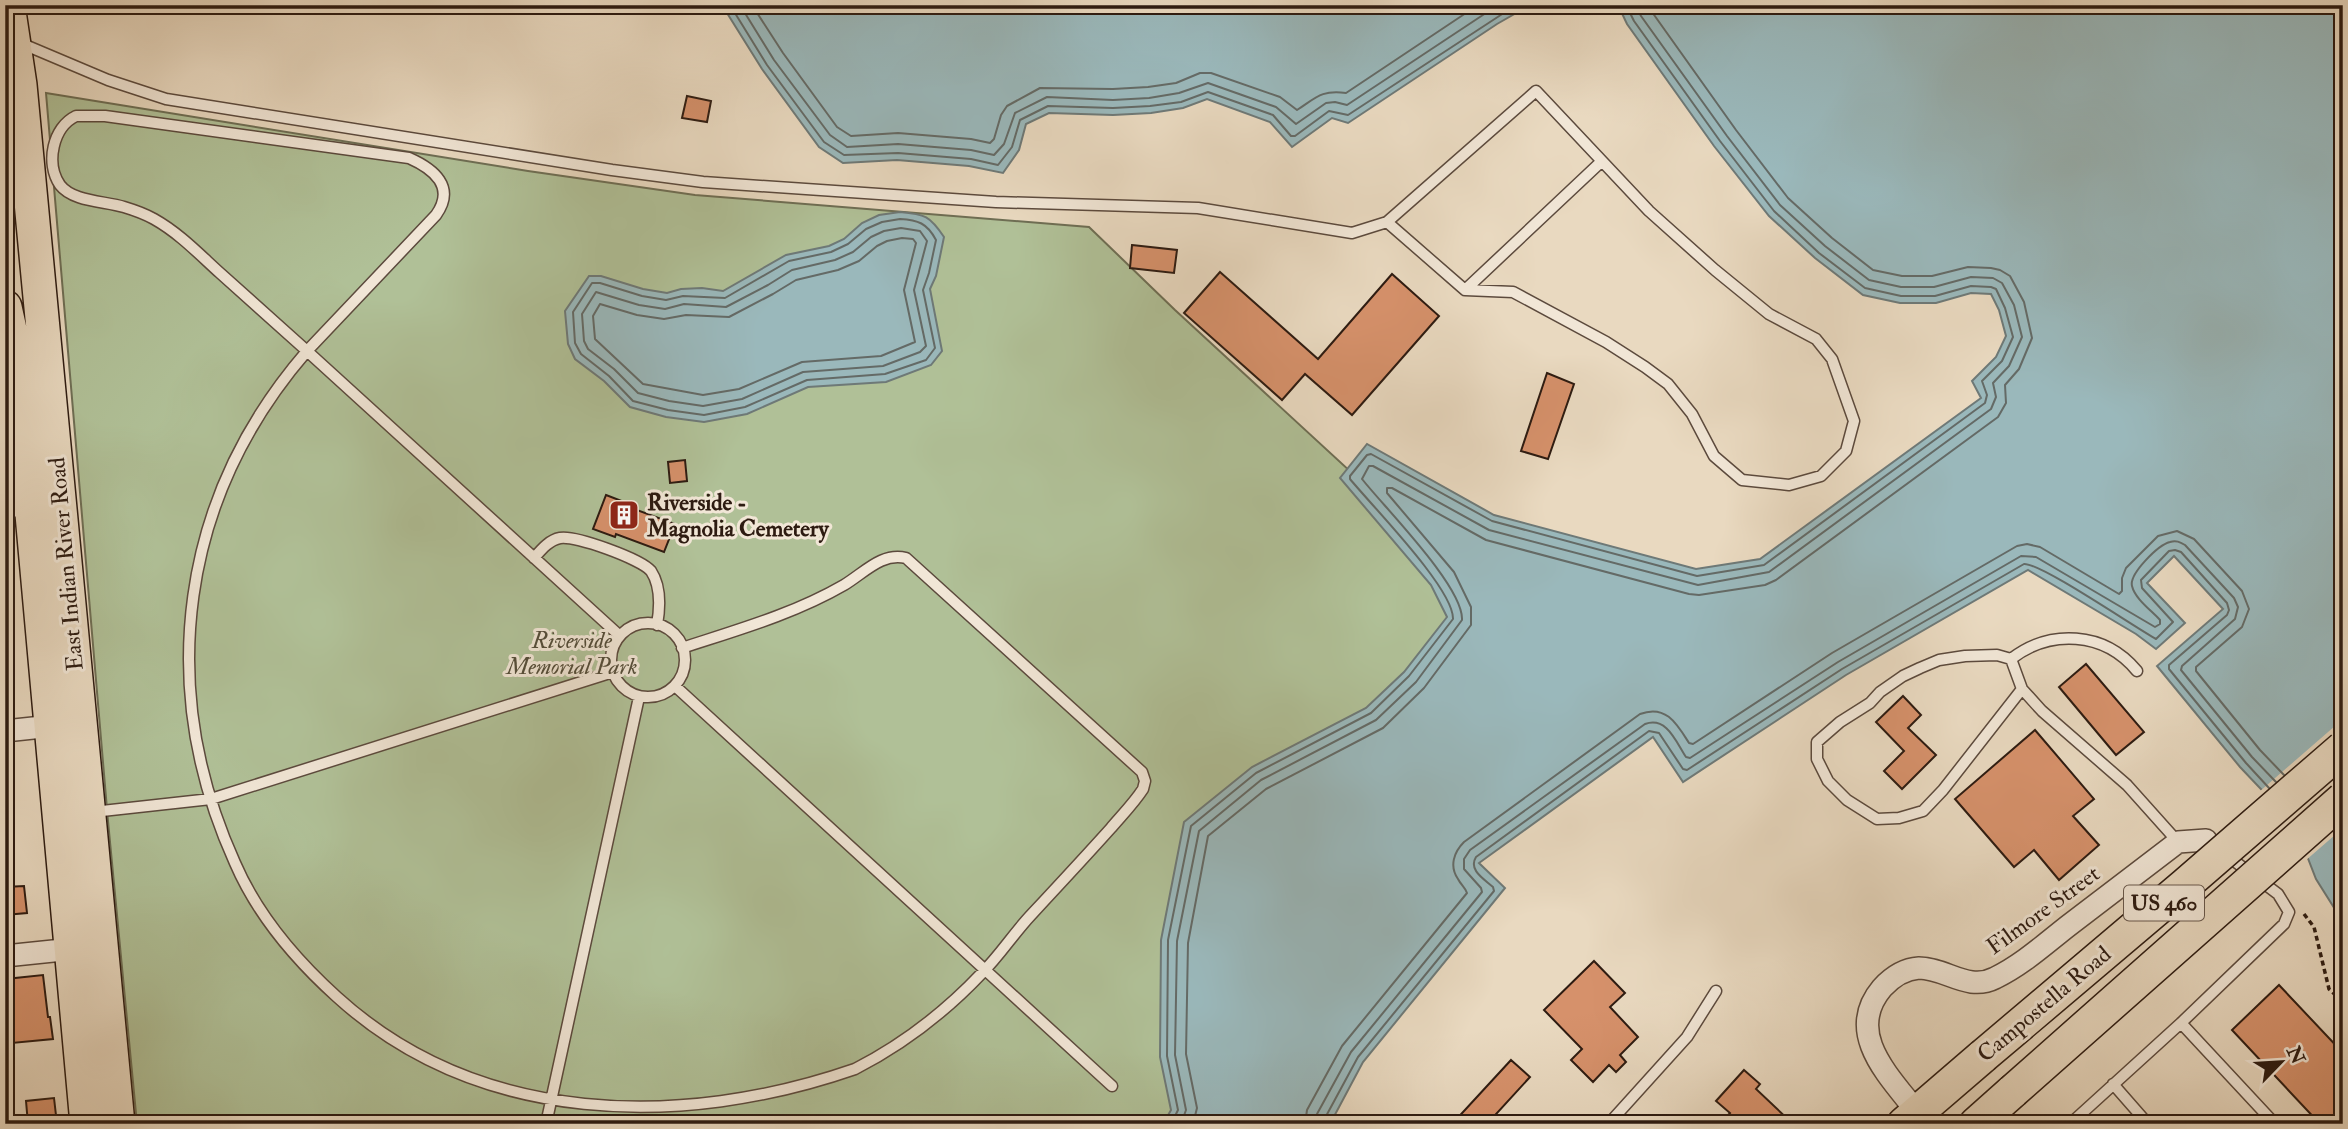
<svg xmlns="http://www.w3.org/2000/svg" width="2348" height="1129" font-family="'IM FELL Double Pica',serif">
<rect width="100%" height="100%" fill="#e9d9c0"/>
<filter id="stains"><feTurbulence type="fractalNoise" baseFrequency=".00286" numOctaves="4"/><feColorMatrix values="0 0 0 0 .2 0 0 0 0 .09 0 0 0 0 .02 0 0 0 .5 -.17"/></filter>
<radialGradient id="worn" r=".72"><stop offset=".6" stop-color="#630" stop-opacity="0"/><stop offset="1" stop-color="#630" stop-opacity=".3"/></radialGradient>
<!-- green -->
<path fill="#b0c097" stroke="#6e6e54" stroke-width="2" d="M46 93 528 171 695 195 1089 227 1175 310 1567 671 1205 1124H137L108 821Z"/>
<!-- water -->
<path fill="#9ab8bb" stroke="#6e7977" stroke-width="2" d="M722 5H1530L1497 24 1348 123 1332 118 1292 147 1270 122 1207 99 1183 108 1151 113 1113 115 1049 113 1026 124 1019 150 1003 173 969 166 897 160 843 163 819 147 762 69Z
M1618 5H2343V922L2316 879 2295 825 2240 767 2157 666 2223 609 2174 556 2147 583 2185 623 2156 649 2136 634 2028 570 1846 675 1683 782 1653 737 1479 863 1505 888 1363 1062 1330 1124H1163L1171 1110 1160 1057 1161 940 1184 822 1252 767 1366 708 1404 672 1447 617 1431 585 1340 478 1367 444 1494 515 1696 569 1760 559 1981 398 1972 381 1996 357 2006 336 1999 310 1991 294 1971 293 1936 303H1900L1863 295 1815 258 1769 216 1714 146 1627 24Z
M900 212C925 214 930 216 944 237L936 276 930 289 942 351 931 365 886 382 808 387 747 414 704 422 666 417 630 407 604 381 575 359 568 344 565 311 589 276H601L643 289 667 293 681 289 702 288 723 291 786 255 829 246 844 239 862 223 879 215Z"/>
<!-- pier -->
<path fill="#e9d9c0" d="M2343 719V828L2305 861 2292 827 2259 792Z"/>
<g fill="none" stroke-linecap="round" stroke-linejoin="round">
<!-- shore -->
<path stroke="#646a66" stroke-width="2" d="M730 5 767 65 824 142 844 155 898 153 971 159 998 165 1012 147 1020 120 1048 106 1113 108 1150 106 1181 102 1208 92 1273 115 1291 136H1295L1329 111 1348 115 1516 5
M740 5 774 60 830 135 847 147 898 144 971 150 994 155 1004 144 1015 113 1047 97 1113 100 1149 98 1179 93 1208 83 1276 107 1296 124 1326 103 1335 102 1347 105 1498 5
M752 5 783 53 837 127 851 136 898 133 971 139 990 143 994 139 1001 115 1007 106 1040 88 1113 89 1148 87 1176 83 1200 73H1211L1280 97 1297 110C1317 97 1321 90 1346 93L1478 5
M900 219C918 220 927 223 936 240L929 273 923 290 935 348 926 360 885 374 807 380 745 407 704 415 668 410 633 401 609 376 581 354 575 343 573 312 592 283H600L642 296 666 300 683 296 725 298 789 261 831 252 848 244 866 229 882 222Z
M901 228 920 231 927 241 914 290 926 346 920 352 883 366 803 372 742 399 703 406 669 401 638 393 614 369 588 349 584 341 582 314 596 292 639 305 665 309 684 304 726 307 768 285 792 270 835 260 853 252 871 237 884 231Z
M902 238 913 239 916 243 904 290 915 342 881 356 802 362 739 389 703 395 643 384 595 339 593 316 600 304 637 315 664 319 686 315 729 317 773 294 796 280 838 270 859 261 877 246 887 241Z
M1171 1124 1178 1110 1167 1056 1168 940 1191 826 1256 773 1371 713 1409 676 1453 619C1454 589 1372 506 1350 479V476L1367 455 1371 454 1492 521 1697 576 1764 565 1985 403 1987 395 1982 381 2002 361 2013 337 2005 308 1996 289 1991 287 1971 286 1935 296H1901L1865 288 1819 253 1774 211 1720 141 1634 21 1626 5
M1181 1124 1186 1110 1175 1055 1177 941 1199 831 1261 780 1376 720 1416 682 1462 620C1464 587 1384 507 1362 479L1369 466H1373L1489 530 1698 585 1769 572 1991 409 1996 397 1993 383 2009 366 2022 337 2014 305 2002 283 1993 278 1971 277 1934 287H1901L1869 280 1825 246 1780 205 1727 136 1641 16 1636 5
M1193 1124 1197 1108 1186 1054 1188 943 1208 836 1266 789 1383 728 1424 688 1471 625V607L1454 572 1387 493V488H1392L1486 540 1689 594 1699 595 1765 585 1776 580 1998 417 2006 403 2005 385 2019 369 2032 338 2024 302 2010 276 2000 270 1991 268 1968 267 1932 276H1902L1873 270 1832 238 1788 198 1736 130 1647 5
M1305 1124 1307 1110 1342 1046 1467 893C1465 887 1461 885 1458 879 1449 866 1454 852 1464 842L1640 714C1666 704 1677 724 1689 743L1693 744 1832 653 2017 546 2027 544 2040 547 2119 594 2122 591V578L2126 568 2158 536 2177 531 2194 539 2242 591 2249 609 2242 627 2196 667V671L2260 750 2284 775
M1315 1124 1317 1114 1351 1052 1482 892 1481 888 1464 869V859L1470 850 1645 724C1667 716 1676 742 1686 757L1690 758 1838 662 2021 556 2036 557 2155 627 2160 624V620C2152 611 2135 599 2132 586 2129 574 2158 545 2170 542 2176 540 2180 542 2185 545L2234 598 2238 607 2235 619 2182 666 2181 670 2252 757 2276 782
M1324 1124 1325 1118 1358 1057 1494 891 1493 887C1484 879 1468 870 1476 857L1649 731 1659 733 1683 769 1687 770 1842 669 2024 564C2041 563 2134 627 2156 639L2173 622 2142 588 2141 580 2169 551 2175 550 2181 552 2227 603 2229 610 2227 615 2169 665V669L2246 763 2269 788"/>
</g>
<!-- building -->
<path fill="#d6916b" stroke="#2d1b11" stroke-width="2" d="M687 96 711 101 707 122 682 118Z
M1132 245 1177 250 1174 273 1130 268Z
M1220 272 1318 359 1392 274 1439 316 1352 415 1305 374 1282 400 1184 313Z
M1547 373 1574 384 1548 459 1521 451Z
M685 460 687 481 670 483 668 462Z
M606 495 627 503 626 506 675 524 664 552 616 534 615 537 593 529Z
M2086 664 2144 732 2116 755 2059 687Z
M1903 696 1921 715 1908 728 1936 755 1902 789 1884 771 1904 751 1876 722Z
M2035 730 2094 799 2073 816 2099 845 2059 880 2034 850 2014 867 1955 799Z
M24 886 27 913 5 915V887Z
M1594 961 1625 993 1610 1007 1638 1037 1620 1055 1626 1062 1616 1072 1609 1065 1593 1082 1571 1060 1582 1049 1544 1010Z
M43 975 48 1017H50L53 1039 12 1043 9 1007H5L6 979Z
M2279 985 2343 1053V1124H2320L2232 1030Z
M1511 1060 1530 1077 1487 1124H1452Z
M1744 1070 1760 1084 1756 1089 1793 1124H1720L1730 1113 1716 1101Z
M54 1098 57 1124H28L26 1101Z"/>
<g fill="none" stroke-linecap="round" stroke-linejoin="round">
<!-- service casing -->
<g stroke="#5c4a3d" stroke-width="13">
<path id="service" d="M18 42 108 80 166 99 612 170 703 182 996 202 1198 208 1352 233 1387 222 1536 91 1649 211 1715 270 1769 314 1816 339 1832 359 1854 421 1846 451 1821 476 1789 485 1742 480 1714 456 1692 414 1668 384 1645 367 1606 342 1513 292 1465 290 1387 222
M76 116H105L409 158C434 169 456 187 436 215L307 351C278 325 249 299 220 273 199 254 179 233 154 219 145 214 134 210 124 207 105 201 73 202 60 185 45 163 53 127 76 116Z
M1465 290 1602 161
M534 558C541 550 549 540 560 538 575 535 641 559 651 571 661 586 660 608 657 625
M611 660a37 37 0 1 1 74 0a37 37 0 1 1-74 0Z
M620 636 307 351C180 498 155 686 235 863 257 914 296 960 337 997 479 1126 682 1129 855 1069 902 1045 946 1011 982 973 1000 955 1014 933 1031 915 1058 886 1085 857 1111 828 1122 815 1134 803 1143 789L1145 781 1142 772 906 558C882 552 864 573 844 585 794 614 737 630 682 648
M2011 659C2050 629 2104 631 2137 671
M675 686 1112 1086
M2022 689 1943 790 1923 811 1899 818 1877 819 1847 800 1828 781 1817 759V742L1840 722 1870 703 1880 692 1903 676 1920 668 1939 660 1965 656 1997 655 2011 659 2022 689 2042 711 2127 785 2178 842
M93 812 211 799 613 672
M2225 854 2278 894 2289 912 2284 924 2181 1023 2275 1124
M2113 1084 2148 1124
M546 1124 639 697
M1617 1124 1612 1120 1687 1037 1716 991
M2070 1124 2181 1023"/>
</g>
<!-- minor casing -->
<g stroke="#5c4a3d" stroke-width="24">
<path id="minor" d="M5 507 41 503
M5 731 61 725
M5 956 82 948
M1917 1112C1889 1076 1844 1033 1882 988 1892 977 1904 969 1919 968 1946 968 1968 992 1995 978 2022 965 2045 944 2068 926 2105 898 2141 870 2178 842L2206 840"/>
</g>
<!-- primary casing -->
<g stroke="#2d1b11" stroke-width="36">
<path id="primary" d="M8 5 20 85 118 1124
M5 307 19 370 87 1124
M1904 1124 1983 1056
M1976 1124 2013 1091"/>
</g>
<!-- path -->
<path stroke="#2d1b11" stroke-width="3.5" stroke-dasharray="5 3.5" stroke-linecap="butt" d="M2304 914 2314 927 2329 989 2343 1002"/>
<!-- service -->
<use href="#service" stroke="#f1e6d6" stroke-width="10"/>
<!-- minor -->
<use href="#minor" stroke="#f1e6d6" stroke-width="21"/>
<!-- primary -->
<use href="#primary" stroke="#e9d9c0" stroke-width="33"/>
<!-- primary-bridge casing -->
<g stroke="#2d1b11" stroke-width="36" stroke-linecap="butt">
<path id="primary-bridge" d="M1983 1056 2185 885 2343 748
M2013 1091 2343 799"/>
</g>
<!-- primary-bridge -->
<use href="#primary-bridge" stroke="#e9d9c0" stroke-width="33"/>
</g>
<!-- icons -->
<defs>
<g id="building-square" transform="scale(1.575)"><rect x="-9" y="-9" width="18" height="18" rx="4" fill="#8f2418" stroke="#f1e6d6"/><path d="M-4-6H4V6H1V3H-1V6H-4ZM-2.5-4.3h1.7v1.8h-1.7ZM.8-4.3h1.7v1.8H.8ZM-2.5-1h1.7V.8h-1.7ZM.8-1h1.7V.8H.8Z" fill="#fff"/></g>
</defs>
<g fill-rule="evenodd">
<use href="#building-square" x="624" y="515"/>
</g>
<g text-anchor="middle" dominant-baseline="central" stroke-width="6" stroke-linejoin="round" paint-order="stroke">
<!-- shield labels -->
<rect fill="#f1e6d6" stroke="#68584c" stroke-width="2" x="2124" y="885.5" width="80" height="35" rx="5"/>
<g font-size="21" font-weight="bold" fill="#2d1b11">
<text x="2164" y="903">US 460</text>
</g>
<!-- poi labels -->
<g font-size="23" font-weight="bold" fill="#2d1b11" stroke="#f1e6d6" text-anchor="start">
<text x="647" y="502">Riverside -<tspan x="647" dy="26">Magnolia Cemetery</tspan></text>
</g>
<!-- street labels -->
<g font-size="23" fill="#2d1b11" stroke="#f1e6d6">
<text transform="translate(66 564) rotate(-95)">East Indian River Road</text>
<text transform="translate(2043 910) rotate(-36)">Filmore Street</text>
<text transform="translate(2044 1004) rotate(-40)">Campostella Road</text>
</g>
<!-- park labels -->
<g font-size="23" font-style="italic" fill="#544d39" stroke="#f1e6d6">
<text x="572" y="640">Riverside<tspan x="572" dy="26">Memorial Park</tspan></text>
</g>
</g>
<!-- margin -->
<rect width="2348" height="1129" fill="none" stroke="#e9d9c0" stroke-width="28"/>
<rect x="7" y="7" width="2334" height="1115" fill="none" stroke="#2d1b11" stroke-width="3.5"/>
<rect x="14" y="14" width="2320" height="1101" fill="none" stroke="#2d1b11" stroke-width="2"/>
<!-- north arrow -->
<g transform="translate(2281 1062) rotate(65)" stroke="#f1e6d6" stroke-width="5" paint-order="stroke">
<path d="M0-5L12 26L0 18L-12 26Z" fill="#2d1b11"/>
<text y="-10" font-size="19" font-weight="bold" text-anchor="middle" fill="#2d1b11">N</text>
</g>
<rect width="100%" height="100%" filter="url(#stains)"/>
<rect width="100%" height="100%" fill="url(#worn)"/>
</svg>
